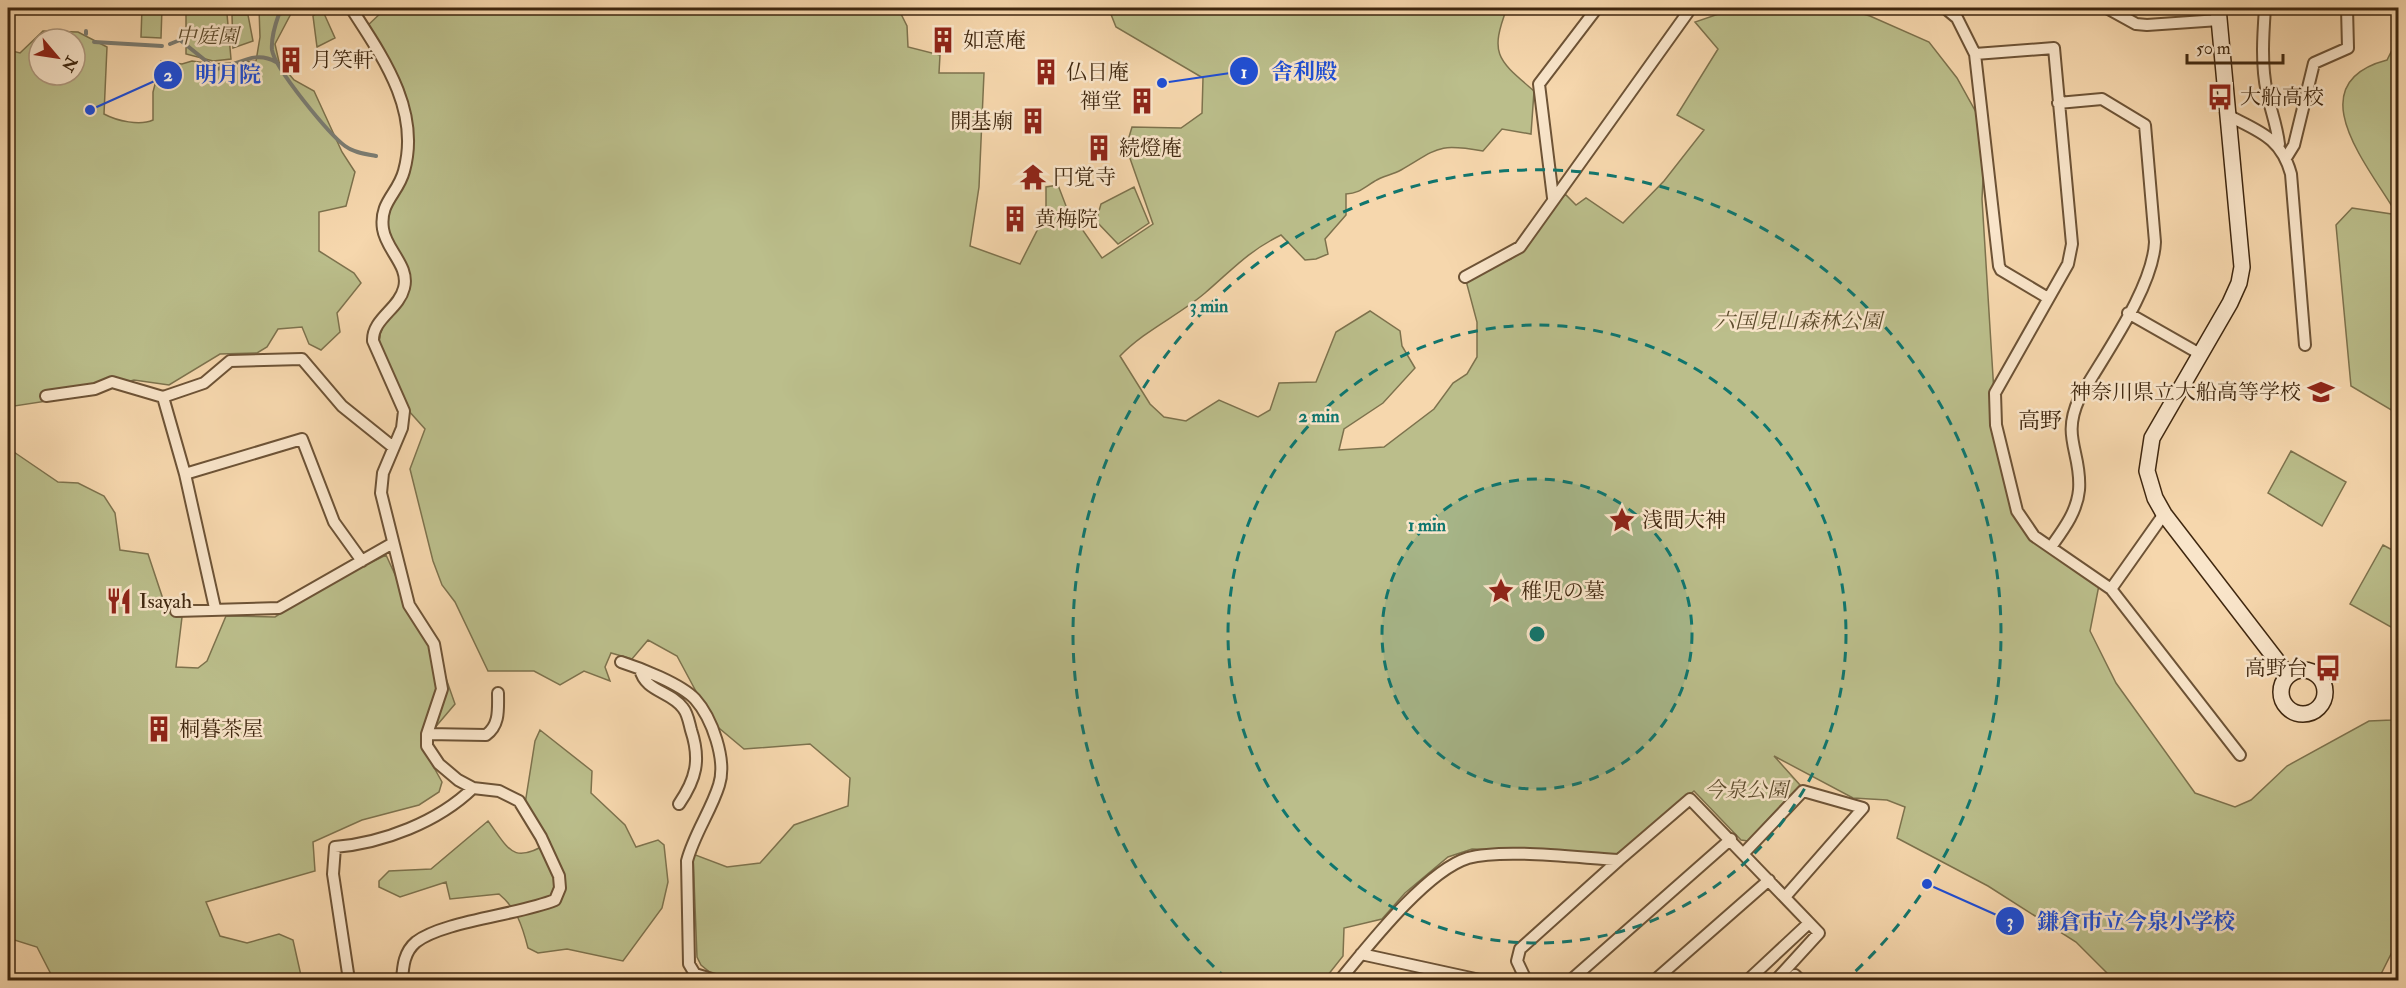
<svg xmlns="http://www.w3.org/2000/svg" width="2406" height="988" font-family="'IM FELL Double Pica','Noto Serif JP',serif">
<rect width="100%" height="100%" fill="#f6d7ad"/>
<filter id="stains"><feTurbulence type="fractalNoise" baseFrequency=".00333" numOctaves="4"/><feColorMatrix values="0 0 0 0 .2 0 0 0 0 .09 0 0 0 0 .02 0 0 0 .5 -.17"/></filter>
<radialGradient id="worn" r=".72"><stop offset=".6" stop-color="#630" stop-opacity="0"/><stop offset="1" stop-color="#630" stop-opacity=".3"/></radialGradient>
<!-- green -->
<path fill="#bbbe8b" stroke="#7d724d" stroke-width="1.5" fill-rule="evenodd" d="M142 8H162L161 38 141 37Z
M259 8H294L275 44 279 62 294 80 314 91 342 152 355 172 346 206 319 212V251L354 273 361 283 337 313 340 332 321 350 309 344 302 327 278 329 267 347 257 353 220 354 169 385 134 380 73 397 8 407V50L20 53 43 31 78 32 107 47 104 114C117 121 140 126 153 120V92L161 61 182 64 192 61 213 64 256 61 260 37ZM39 39H75V75H39Z
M386 8H551L560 11 569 8H898L907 26 908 47 940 55 939 73H984L979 187 970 246 1020 264 1046 213V187L1058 185 1066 206 1102 258 1153 224 1126 147 1132 127 1181 128 1202 113 1203 78 1116 27 1110 12 1093 8H1507C1489 55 1498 60 1534 91L1531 134 1502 129 1483 151C1437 143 1439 148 1401 170 1392 175 1382 176 1375 181 1363 188 1360 193 1346 194V215L1325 239 1328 254 1316 259 1305 260 1281 235C1247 252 1233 269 1205 293 1178 316 1145 330 1120 356L1150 404 1164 417 1186 421 1219 400 1258 417 1270 410 1279 383 1316 382 1336 332 1370 311 1400 331 1402 346 1415 368 1383 403 1344 429 1339 450 1384 447 1434 409 1453 383 1467 374 1477 357V322L1465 277 1511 259 1521 251 1565 194 1576 205 1586 198 1623 223 1664 181 1704 130 1677 115 1718 49 1695 22 1736 8H1842L1870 16 1929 42 1957 78 1977 114 1984 160 1982 199 1996 425 2024 524 2100 580 2090 631 2116 683 2195 793 2235 807 2251 800 2287 766 2369 721 2392 720 2398 714V940L2378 980H2114L2076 942 1988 886 1897 838 1905 807 1887 800 1853 798 1774 756 1800 785 1748 841 1741 840 1694 791 1617 854 1472 849 1448 857 1405 893 1382 919 1344 928 1343 956 1324 980H760L712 974 701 965 697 957 693 854 727 867 760 863 794 825 848 806 850 778 810 744 744 749 713 723 677 656 648 640 632 659 611 653 605 667 610 681 584 671 560 685 534 671H488L455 602 442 585 433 561 410 469 425 429 408 410 380 346C375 321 403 311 409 288 415 264 389 247 388 224 387 209 397 200 400 186 405 157 414 117 404 90 396 68 378 47 365 28Z
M2397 8H2398V208H2393C2365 162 2299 83 2387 60L2394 46Z
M186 9 227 14 231 59 213 61 186 54Z
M322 9 335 38 317 47 313 16Z
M232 15H248L253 41 233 48Z
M1134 187 1149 223 1118 244 1096 221 1101 204Z
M2352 208 2398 215V414L2351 386 2336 225Z
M8 448 58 482 78 483 104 496 115 513 120 550 148 554 164 602 176 616 182 617 176 667 198 668 207 661 226 616 275 617 326 585 386 555 409 605 434 644 455 704 421 744 442 782 439 792 419 805 362 820 313 842 315 871 206 902 220 936 247 943 279 934 293 940 302 980H54L37 947 8 938Z
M2291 451 2346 482 2322 526 2268 493Z
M2383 545 2398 553V631L2350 604Z
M540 730 592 771 591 793 625 825 636 847 658 840 664 845 668 882 662 908 623 961 567 949 538 953 528 948C522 925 517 909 499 894L450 899 446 882 400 897 379 887V881L389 871 431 869 488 821C510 851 513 865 550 842L525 804 535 741Z"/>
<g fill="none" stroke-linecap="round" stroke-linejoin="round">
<!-- stream -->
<path stroke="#7b7d73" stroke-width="4" d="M296 8 279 14C275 25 271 39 272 50 275 69 329 134 345 146 354 153 366 154 376 156
M8 14 18 8
M86 31V34
M94 42 162 46
M170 44 180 40 216 69C238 66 254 49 276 62"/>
<!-- street casing -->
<g stroke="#6d5336" stroke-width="14">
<path id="street" d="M351 8C382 56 421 110 404 171 398 194 379 202 383 229 386 250 410 266 404 288 399 309 372 319 373 341L404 411 402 428 383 473 381 493 409 605 434 644 442 689 427 734V746L439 764 458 780 473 788 499 791 519 801 541 837 559 876 560 888 555 900C518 915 443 921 416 942 404 952 403 966 402 980
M1945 8 1957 18 1975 54 1999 266 2001 270 2048 298
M2107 8 2136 24 2147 25 2219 20
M2265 8C2263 36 2261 65 2267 93 2271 111 2277 126 2279 144
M1975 54 2054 48 2072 244 2068 264 1995 393 1996 425 2017 511 2034 536 2111 589 2240 755
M2229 116C2260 132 2281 138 2291 174L2305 345
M2286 158 2294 145 2314 63 2348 48 2347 8
M1553 198 1539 84 1597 8
M1465 277 1520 247 1691 8
M2128 313 2200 354
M46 396 95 389 112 382 163 397
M185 474 302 439 334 522 362 561
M2051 547C2063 530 2077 512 2079 490 2082 453 2061 438 2079 399 2102 358 2153 289 2155 242L2145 125 2102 99 2058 103
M2111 589 2164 514
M215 608 185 474 163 397 204 383 230 361 302 359 342 406 393 447
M176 611 279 608 393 543
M621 662C640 668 681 684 695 699 712 718 727 760 719 785 711 811 694 834 687 861L689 964 695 974 715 980
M640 669C645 692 671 691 683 708 688 714 689 723 691 730 701 760 696 779 679 804
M427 734 486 735C500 725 498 709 498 693
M1744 853 1803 791 1863 808 1785 897
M1361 954 1480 980
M349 980 333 874 335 847C383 843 438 822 473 788
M1340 980C1368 946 1426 871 1468 858 1504 848 1580 858 1619 860L1690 799 1819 933 1776 980
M1526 980 1517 961 1520 949 1619 860
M1571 980 1731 839
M1655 980 1769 880
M1748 980 1809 923
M1790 980 1795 975 1800 980"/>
</g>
<!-- secondary casing -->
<g stroke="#3f270f" stroke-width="18">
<path id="secondary" d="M2218 8 2242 267 2239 283 2230 303 2152 438 2147 471 2155 498 2164 514 2288 675
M2281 692a22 22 0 1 1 44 0a22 22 0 1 1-44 0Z"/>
</g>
<!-- street -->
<use href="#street" stroke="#f9e5ca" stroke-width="10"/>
<!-- secondary -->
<use href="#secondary" stroke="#f9e5ca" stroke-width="15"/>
</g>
<!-- distance rings -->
<circle cx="1537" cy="634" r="155" fill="#0f766e" fill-opacity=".12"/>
<g fill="none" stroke="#0f766e" stroke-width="3" stroke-dasharray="10 8">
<circle cx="1537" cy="634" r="155"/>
<circle cx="1537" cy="634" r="309"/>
<path d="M1227 979A464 464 0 1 1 1847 979"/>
</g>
<!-- icons -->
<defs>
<g id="building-bare" transform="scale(2.07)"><path d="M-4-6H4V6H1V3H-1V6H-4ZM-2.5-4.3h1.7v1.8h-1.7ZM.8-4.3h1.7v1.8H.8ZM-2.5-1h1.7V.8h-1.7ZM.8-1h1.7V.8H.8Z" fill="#8f2418" stroke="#f9e5ca" stroke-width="2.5" paint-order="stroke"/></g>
<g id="bus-bare" transform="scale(2.07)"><path d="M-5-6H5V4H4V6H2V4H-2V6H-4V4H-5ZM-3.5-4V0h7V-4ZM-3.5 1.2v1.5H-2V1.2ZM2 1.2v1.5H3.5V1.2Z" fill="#8f2418" stroke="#f9e5ca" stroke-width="2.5" paint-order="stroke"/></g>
<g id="temple-bare" transform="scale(2.07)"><path d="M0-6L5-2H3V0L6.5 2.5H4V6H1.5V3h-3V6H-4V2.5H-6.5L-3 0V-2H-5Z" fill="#8f2418" stroke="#f9e5ca" stroke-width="2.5" paint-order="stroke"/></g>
<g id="school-bare" transform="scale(2.07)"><path d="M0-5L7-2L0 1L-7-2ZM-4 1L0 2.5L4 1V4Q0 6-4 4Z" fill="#8f2418" stroke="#f9e5ca" stroke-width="2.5" paint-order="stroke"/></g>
<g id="sight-bare" transform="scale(2.07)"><path d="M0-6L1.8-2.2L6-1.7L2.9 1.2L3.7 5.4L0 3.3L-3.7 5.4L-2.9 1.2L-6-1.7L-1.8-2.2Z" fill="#8f2418" stroke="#f9e5ca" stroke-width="2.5" paint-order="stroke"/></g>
<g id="restaurant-bare" transform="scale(2.07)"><path d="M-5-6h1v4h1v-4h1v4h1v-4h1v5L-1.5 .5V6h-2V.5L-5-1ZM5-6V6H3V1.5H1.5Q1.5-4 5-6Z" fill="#8f2418" stroke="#f9e5ca" stroke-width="2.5" paint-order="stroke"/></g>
</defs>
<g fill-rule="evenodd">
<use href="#building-bare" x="943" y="40"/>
<use href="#building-bare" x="291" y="60"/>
<use href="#building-bare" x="1046" y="72"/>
<use href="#bus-bare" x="2220" y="97"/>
<use href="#building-bare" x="1142" y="101"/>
<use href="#building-bare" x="1033" y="121"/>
<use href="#building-bare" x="1099" y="148"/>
<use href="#temple-bare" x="1033" y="177"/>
<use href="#building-bare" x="1015" y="219"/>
<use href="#school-bare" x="2321" y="392"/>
<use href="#sight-bare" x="1622" y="520"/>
<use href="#sight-bare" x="1501" y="591"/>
<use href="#restaurant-bare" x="119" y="601"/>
<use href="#bus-bare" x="2328" y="668"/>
<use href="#building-bare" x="159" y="729"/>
</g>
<g text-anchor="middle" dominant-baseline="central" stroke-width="5" stroke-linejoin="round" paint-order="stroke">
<!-- park labels -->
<g font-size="21" font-style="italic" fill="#5e4d2e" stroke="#f9e5ca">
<text x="207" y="36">中庭園</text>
<text x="1798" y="321">六国見山森林公園</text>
<text x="1746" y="790">今泉公園</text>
</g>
<!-- poi labels -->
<g font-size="21" fill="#3f270f" stroke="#f9e5ca" text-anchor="start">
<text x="963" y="40">如意庵</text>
<text x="311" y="60">月笑軒</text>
<text x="1066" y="72">仏日庵</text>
<text x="2240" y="97">大船高校</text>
<text x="1122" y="101" text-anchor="end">禅堂</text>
<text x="1013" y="121" text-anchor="end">開基廟</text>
<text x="1119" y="148">続燈庵</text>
<text x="1053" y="177">円覚寺</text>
<text x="1035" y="219">黄梅院</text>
<text x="2301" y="392" text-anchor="end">神奈川県立大船高等学校</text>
<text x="1642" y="520">浅間大神</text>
<text x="1521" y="591">稚児の墓</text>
<text x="139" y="601">Isayah</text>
<text x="2308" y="668" text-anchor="end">高野台</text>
<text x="179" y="729">桐暮茶屋</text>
</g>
<!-- neighbourhood labels -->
<g font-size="22" fill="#3f270f" stroke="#f9e5ca">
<text x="2040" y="421">高野</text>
</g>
</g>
<circle cx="1537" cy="634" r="9" fill="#0f766e" stroke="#f9e5ca" stroke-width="3"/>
<g font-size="18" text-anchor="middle" font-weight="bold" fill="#0f766e" stroke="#f9e5ca" stroke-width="5" stroke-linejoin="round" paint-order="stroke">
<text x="1209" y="312">3 min</text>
<text x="1319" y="422">2 min</text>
<text x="1427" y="531">1 min</text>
</g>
<!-- callouts -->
<path fill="none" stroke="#1d4ed8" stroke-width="2" d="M1162 83L1244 71M90 110L168 75M1927 884L2010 921"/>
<g fill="#1d4ed8" stroke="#f9e5ca" stroke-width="2">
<circle cx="1162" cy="83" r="6"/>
<circle cx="90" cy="110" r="6"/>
<circle cx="1927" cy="884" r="6"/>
<circle cx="1244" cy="71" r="15"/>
<circle cx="168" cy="75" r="15"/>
<circle cx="2010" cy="921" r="15"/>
</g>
<g font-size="18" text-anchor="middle" font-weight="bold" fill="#fff">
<text x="1244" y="78">1</text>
<text x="168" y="81">2</text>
<text x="2010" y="927">3</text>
</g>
<g font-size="22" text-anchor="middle" font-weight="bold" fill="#1d4ed8" stroke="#f9e5ca" stroke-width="5" stroke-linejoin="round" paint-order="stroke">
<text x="1304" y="79">舎利殿</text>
<text x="228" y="82">明月院</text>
<text x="2136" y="929">鎌倉市立今泉小学校</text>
</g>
<!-- margin -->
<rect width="2406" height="988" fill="none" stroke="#f6d7ad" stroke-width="30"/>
<rect x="9" y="9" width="2388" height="970" fill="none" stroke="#3f270f" stroke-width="3"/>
<rect x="15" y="15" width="2376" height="958" fill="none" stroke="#3f270f" stroke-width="1.5"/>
<!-- north arrow -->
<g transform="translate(57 57) rotate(119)"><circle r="28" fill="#f9e5ca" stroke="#af997f" stroke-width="1.5"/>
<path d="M0-4.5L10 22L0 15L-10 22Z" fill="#8f2418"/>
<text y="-9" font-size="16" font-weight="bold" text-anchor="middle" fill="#3f270f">N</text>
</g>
<!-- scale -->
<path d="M2187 54v9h96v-9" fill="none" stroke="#3f270f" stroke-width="3"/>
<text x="2196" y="54" font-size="18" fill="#3f270f" stroke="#f9e5ca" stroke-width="4.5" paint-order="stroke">50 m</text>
<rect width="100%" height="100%" filter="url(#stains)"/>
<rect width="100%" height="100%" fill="url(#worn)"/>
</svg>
